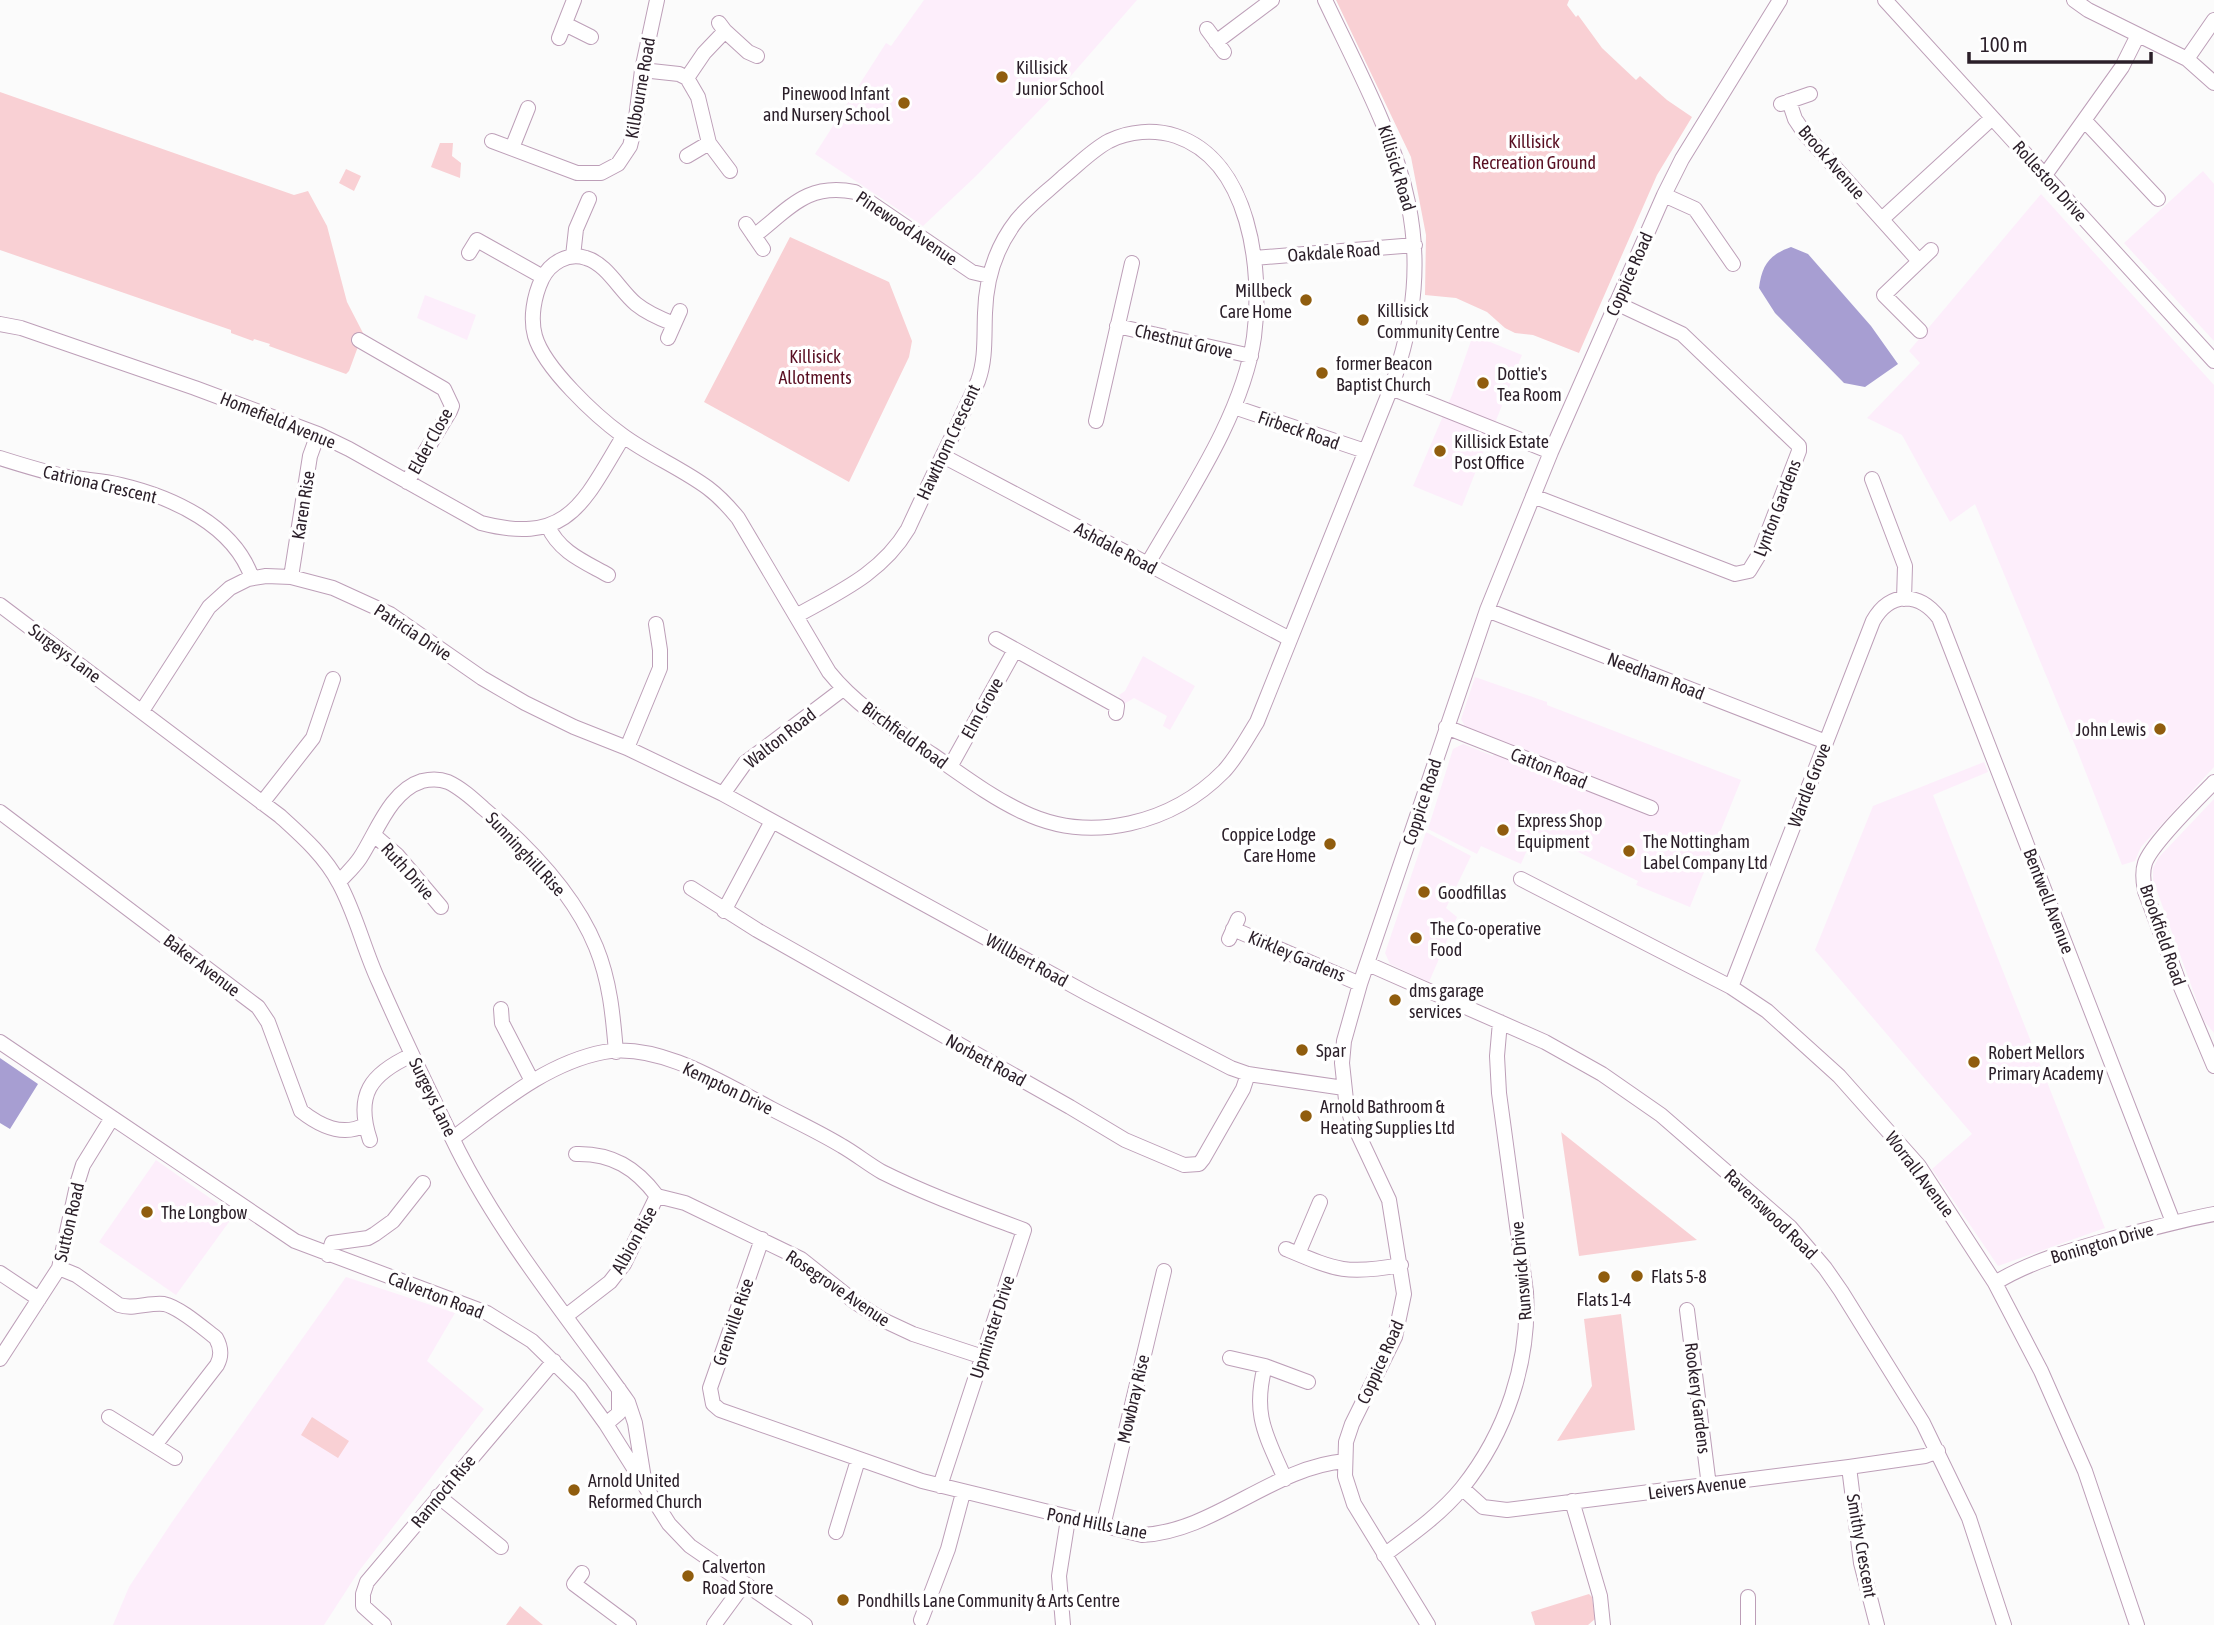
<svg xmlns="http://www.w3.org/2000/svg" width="2214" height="1625" font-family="'Asap Condensed',sans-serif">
<rect width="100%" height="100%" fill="#fbfbfb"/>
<!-- built -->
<path fill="#fdeefb" d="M924 0H1137L1055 94 976 176 923 226 815 154 886 43 891 46Z
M2203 171 2214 184V341L2124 243Z
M2041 194 2214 385V767L2141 847 2135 861 2122 865 2077 750 1975 504 1950 522 1902 435 1867 418 1920 363 1909 351Z
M425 295 476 315 467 340 417 318Z
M1473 335 1522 355 1462 506 1413 486 1452 395Z
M1143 656 1195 686 1170 730 1163 726 1167 716 1134 698 1124 704 1119 695 1125 691Z
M1475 677 1547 702V705L1741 780 1690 907 1636 885 1638 881 1535 831 1521 864 1481 846 1477 854 1428 829 1453 749 1463 744 1493 756 1500 741 1466 728 1461 719Z
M1984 762 1988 772 1933 795 2105 1228 1998 1266 1932 1169 1972 1134 1815 950 1873 806Z
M2214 799V1033L2204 1021 2153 880V868L2159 857Z
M1426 832 1471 856 1446 908 1457 917 1429 982 1390 964 1385 953Z
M156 1160 234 1215 176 1295 99 1242Z
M346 1277 455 1313 427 1361 484 1409 359 1571 324 1625H113L129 1587 172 1522Z"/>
<!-- green -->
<path fill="#f9d0d4" d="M1336 0H1569L1567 5 1576 17 1578 15 1602 48 1636 80 1640 76 1667 100 1692 117 1657 175 1579 353 1533 335 1515 333 1505 328 1487 312 1456 298 1425 295 1426 235 1411 157Z
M0 92 294 195 308 191 327 226 347 302 363 333 349 371 346 374 269 346 270 344 254 339 253 341 231 333V330L0 250Z
M440 143H453L452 156 461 163 460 178 431 167Z
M346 169 361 176 354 191 339 183Z
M790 237 889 282 912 341 909 357 849 482 704 402Z
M1561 1131V1132L1697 1240 1579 1256Z
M1621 1314 1635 1430 1557 1441 1592 1386 1584 1319Z
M312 1417 349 1441 338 1458 301 1435Z
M1589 1594 1592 1597 1595 1619 1588 1625H1535L1531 1612Z
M520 1606 543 1625H506Z"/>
<!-- water -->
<path fill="#a79ed2" d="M1791 247 1808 254 1871 326 1898 364 1865 387 1844 383 1775 313 1759 288C1762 265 1769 255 1791 247Z
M0 1058 38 1084 10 1129 0 1123Z"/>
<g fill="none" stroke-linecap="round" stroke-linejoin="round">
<!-- minor casing -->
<g stroke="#bd9fb8" stroke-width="16">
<path id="minor" d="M1885 0 2214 361
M2074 0 2088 10 2187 59 2214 83
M565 24 591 37
M1207 29 1224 52
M725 31 748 52 757 56
M559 38 574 0
M1216 42 1272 0
M2187 59 2214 20
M642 70 679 74 687 78 698 97 709 143 730 171
M687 78 704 53 725 31 719 23
M1789 101 1795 119 1805 134 1919 261
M1781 104 1810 94
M2085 121 2158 199
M492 141 577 173H601L618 164 630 146 635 126 642 70 657 0
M512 148 528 108
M687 156 709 143
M2045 175 2122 67 2138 35
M1664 195 1695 209 1733 264
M1882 219 1992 118
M746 224 763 249
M754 236C789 209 807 182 855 192L972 272 989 276
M469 253 477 240 543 277
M573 256 576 229 589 199
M1254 258 1415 245
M0 324 21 328 195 388 318 434 349 449 481 523C569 546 584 501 623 437
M674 324C661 319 647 313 636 304 620 291 607 264 586 258 568 252 550 263 542 279 534 296 530 318 535 336 544 368 596 416 622 435 649 455 681 468 708 488 720 497 729 507 738 518L829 672C857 707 896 730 933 755 962 775 991 797 1023 812 1091 845 1173 823 1224 771 1237 757 1247 738 1257 722L1391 388C1448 229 1392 141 1325 0
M1117 326 1251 356
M1920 331 1884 295 1931 250
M668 338 680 311
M359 340 444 389 452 406 450 411 407 482
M1391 388 1551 452
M1234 407 1365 451
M1096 421 1132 263
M943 456 1290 639
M0 458C22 465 45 472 68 477 85 480 104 481 121 485 172 497 234 525 252 578
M1872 479 1905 566 1904 599
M1533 496 1735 574 1749 571 1760 553 1799 451V446L1682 334 1616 303
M548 526C559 552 585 562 608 575
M291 577 310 456 318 434
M0 605 280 816C302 836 325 856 339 883 356 914 364 950 379 982 404 1039 431 1095 458 1150 504 1241 570 1320 628 1402L635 1423 645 1485
M1487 610 1826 742
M796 616C839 592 882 573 908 529 924 494 941 459 958 424 964 410 972 395 978 381 986 359 984 336 985 313 986 278 995 248 1017 220 1030 204 1048 191 1063 177 1078 165 1092 150 1109 141 1129 131 1154 129 1176 136 1250 161 1263 269 1254 337 1243 415 1186 497 1147 565
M996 639 1117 706 1116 713
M142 711 209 607 230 588 248 579 266 576 291 577 333 588 390 614 482 678 525 703 574 727 627 748 723 794 1090 995 1231 1068 1248 1074 1344 1088
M1446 727 1651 808
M627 748 660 668V650L656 624
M950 767 1015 650
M2214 782C2198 799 2152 843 2145 863 2142 872 2143 881 2145 891L2180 985 2214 1066
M723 794 745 763 843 689
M262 803 313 738 333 679
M0 812 258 1007 268 1022 301 1111C320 1126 342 1137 365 1125
M374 835 397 855 441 907
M1521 879 1731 987 1767 1011 1839 1076 1919 1166 1995 1283 2041 1371 2085 1471 2137 1625
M339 882C346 874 354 867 360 858 377 832 390 791 422 781 431 779 440 779 448 782 461 788 472 798 483 808 527 845 574 893 596 947 610 981 613 1016 616 1052
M691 888 757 930 1070 1107 1125 1140 1184 1165 1199 1164 1203 1159 1243 1089 1248 1074
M724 911 772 821
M1233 929 1360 984
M1229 939 1238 919
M1368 964 1545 1042 1602 1074 1661 1115 1790 1227 1825 1268 1841 1291 1923 1423 1969 1518 2004 1625
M1731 987 1873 621C1890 591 1919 592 1939 618L2173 1222
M501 1009 502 1023 532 1081
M0 1042 295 1241 487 1313 532 1341 580 1388 606 1424 669 1524 690 1546 805 1625
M453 1138C498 1105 546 1063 604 1052 659 1042 724 1084 772 1109 795 1121 819 1132 842 1146 856 1154 868 1164 882 1172 928 1195 976 1212 1024 1230L940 1486
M370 1140C355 1095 370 1074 412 1055
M576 1154C612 1153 636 1168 657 1196
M657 1196 685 1203 801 1259 855 1302 883 1320 913 1334 983 1357
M762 1239 710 1388 713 1404 720 1410 922 1481 1142 1535C1213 1532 1273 1467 1345 1461
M1286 1249C1336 1270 1346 1275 1401 1265
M1298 1254 1320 1202
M328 1255 332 1243 368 1238 375 1234 393 1221 423 1183
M59 1268 76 1275 119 1305C134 1310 149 1302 164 1304 179 1307 203 1328 216 1338 221 1347 222 1356 217 1365L155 1445
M0 1273 39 1299
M1995 1283C2032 1260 2076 1249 2118 1237 2150 1229 2181 1220 2214 1214
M1687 1310 1709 1486
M566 1316 610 1282 624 1264 657 1196
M1230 1358 1265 1366 1308 1382
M0 1359 59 1268 78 1181 83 1165 112 1118
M1265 1366C1252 1415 1266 1435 1285 1479
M109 1417 175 1458
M606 1424 619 1413V1389
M1849 1467 1861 1563 1877 1625
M1462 1488 1483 1507 1507 1510 1849 1467 1925 1456 1938 1451
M438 1496 501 1547
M1572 1501 1600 1596 1603 1625
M1103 1526 1164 1271
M836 1532 858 1460
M1384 1555C1411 1535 1441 1514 1462 1488 1506 1433 1530 1362 1526 1292L1499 1093 1497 1056 1500 1022
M582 1573 574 1584 629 1625
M921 1620 948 1549 963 1493
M384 1625 363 1606V1594L367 1582 554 1361
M714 1625 744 1584
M1063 1625 1059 1576 1068 1519
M1428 1625 1354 1504 1345 1476 1346 1442 1352 1424 1395 1337 1404 1294 1389 1200 1351 1119 1346 1100 1342 1063 1344 1041 1360 984 1487 610 1551 452 1664 195 1682 159 1780 0
M1748 1625V1597"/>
</g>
<!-- minor -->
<use href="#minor" stroke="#fff" stroke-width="14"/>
</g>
<!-- markers -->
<g fill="#905d0e" stroke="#fff" stroke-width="2.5">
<circle cx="1002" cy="77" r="7"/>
<circle cx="904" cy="103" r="7"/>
<circle cx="1306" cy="300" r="7"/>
<circle cx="1363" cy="320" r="7"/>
<circle cx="1322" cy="373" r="7"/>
<circle cx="1483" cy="383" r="7"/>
<circle cx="1440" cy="451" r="7"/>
<circle cx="2160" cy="729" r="7"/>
<circle cx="1503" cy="830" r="7"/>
<circle cx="1330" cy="844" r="7"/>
<circle cx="1629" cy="851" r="7"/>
<circle cx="1424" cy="892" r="7"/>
<circle cx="1416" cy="938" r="7"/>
<circle cx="1395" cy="1000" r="7"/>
<circle cx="1302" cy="1050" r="7"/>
<circle cx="1974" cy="1062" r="7"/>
<circle cx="1306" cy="1116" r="7"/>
<circle cx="147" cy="1212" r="7"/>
<circle cx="1637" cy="1276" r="7"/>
<circle cx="1604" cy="1277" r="7"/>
<circle cx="574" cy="1490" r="7"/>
<circle cx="688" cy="1576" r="7"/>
<circle cx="843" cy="1600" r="7"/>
</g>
<g text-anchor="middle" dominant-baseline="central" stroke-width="7" stroke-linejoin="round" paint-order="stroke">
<!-- poi labels -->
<g font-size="18" fill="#2b1f29" stroke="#fff" text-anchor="start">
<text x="1016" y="67">Killisick<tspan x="1016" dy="21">Junior School</tspan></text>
<text x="890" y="93" text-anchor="end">Pinewood Infant<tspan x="890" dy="21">and Nursery School</tspan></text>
<text x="1292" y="290" text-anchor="end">Millbeck<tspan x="1292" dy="21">Care Home</tspan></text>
<text x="1377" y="310">Killisick<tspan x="1377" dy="21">Community Centre</tspan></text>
<text x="1336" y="363">former Beacon<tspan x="1336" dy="21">Baptist Church</tspan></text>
<text x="1497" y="373">Dottie's<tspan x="1497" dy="21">Tea Room</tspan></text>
<text x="1454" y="441">Killisick Estate<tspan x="1454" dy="21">Post Office</tspan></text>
<text x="2146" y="729" text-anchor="end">John Lewis</text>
<text x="1517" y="820">Express Shop<tspan x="1517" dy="21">Equipment</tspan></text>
<text x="1316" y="834" text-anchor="end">Coppice Lodge<tspan x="1316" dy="21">Care Home</tspan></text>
<text x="1643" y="841">The Nottingham<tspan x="1643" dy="21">Label Company Ltd</tspan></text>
<text x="1438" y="892">Goodfillas</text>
<text x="1430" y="928">The Co-operative<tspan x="1430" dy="21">Food</tspan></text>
<text x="1409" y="990">dms garage<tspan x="1409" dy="21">services</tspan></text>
<text x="1316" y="1050">Spar</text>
<text x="1988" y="1052">Robert Mellors<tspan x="1988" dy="21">Primary Academy</tspan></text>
<text x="1320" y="1106">Arnold Bathroom &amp;<tspan x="1320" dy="21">Heating Supplies Ltd</tspan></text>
<text x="161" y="1212">The Longbow</text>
<text x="1651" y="1276">Flats 5-8</text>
<text x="1604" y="1299" text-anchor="middle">Flats 1-4</text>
<text x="588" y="1480">Arnold United<tspan x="588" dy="21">Reformed Church</tspan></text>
<text x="702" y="1566">Calverton<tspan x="702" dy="21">Road Store</tspan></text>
<text x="857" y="1600">Pondhills Lane Community &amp; Arts Centre</text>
</g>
<!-- street labels -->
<g font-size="18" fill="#2b1f29" stroke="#fff">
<text transform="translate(640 88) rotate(-80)">Kilbourne Road</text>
<text transform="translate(1832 162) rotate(49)">Brook Avenue</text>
<text transform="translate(1397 168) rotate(73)">Killisick Road</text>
<text transform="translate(2050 181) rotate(48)">Rolleston Drive</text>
<text transform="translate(907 228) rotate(34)">Pinewood Avenue</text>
<text transform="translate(1334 252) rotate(-4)">Oakdale Road</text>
<text transform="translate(1629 274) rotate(-66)">Coppice Road</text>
<text transform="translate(1184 341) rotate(13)">Chestnut Grove</text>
<text transform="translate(278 420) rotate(22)">Homefield Avenue</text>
<text transform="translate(1299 430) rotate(19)">Firbeck Road</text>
<text transform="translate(430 441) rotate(-61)">Elder Close</text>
<text transform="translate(948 442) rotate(-65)">Hawthorn Crescent</text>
<text transform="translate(100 484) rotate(13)">Catriona Crescent</text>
<text transform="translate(303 505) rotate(-81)">Karen Rise</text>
<text transform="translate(1777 508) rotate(-69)">Lynton Gardens</text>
<text transform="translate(1116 548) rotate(28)">Ashdale Road</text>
<text transform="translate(413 632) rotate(33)">Patricia Drive</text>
<text transform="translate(65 653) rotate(37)">Surgeys Lane</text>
<text transform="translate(1656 676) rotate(21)">Needham Road</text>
<text transform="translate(982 708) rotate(-61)">Elm Grove</text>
<text transform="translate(905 735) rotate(36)">Birchfield Road</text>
<text transform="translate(780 738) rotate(-38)">Walton Road</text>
<text transform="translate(1549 768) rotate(22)">Catton Road</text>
<text transform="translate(1809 785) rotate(-69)">Wardle Grove</text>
<text transform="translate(1422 802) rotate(-72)">Coppice Road</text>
<text transform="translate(526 854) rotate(47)">Sunninghill Rise</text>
<text transform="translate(408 871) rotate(48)">Ruth Drive</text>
<text transform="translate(2049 901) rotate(69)">Bentwell Avenue</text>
<text transform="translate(2163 935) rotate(71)">Brookfield Road</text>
<text transform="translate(1297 956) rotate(23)">Kirkley Gardens</text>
<text transform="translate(1027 960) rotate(29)">Willbert Road</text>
<text transform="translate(202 965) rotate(37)">Baker Avenue</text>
<text transform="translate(986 1060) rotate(29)">Norbett Road</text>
<text transform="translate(728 1088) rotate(26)">Kempton Drive</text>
<text transform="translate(433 1097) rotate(64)">Surgeys Lane</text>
<text transform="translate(1920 1174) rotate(53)">Worrall Avenue</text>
<text transform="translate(1771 1214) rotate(44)">Ravenswood Road</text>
<text transform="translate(69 1222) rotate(-77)">Sutton Road</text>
<text transform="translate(634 1240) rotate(-61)">Albion Rise</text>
<text transform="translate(2102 1243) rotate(-16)">Bonington Drive</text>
<text transform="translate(1521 1271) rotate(-95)">Runswick Drive</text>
<text transform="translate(838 1288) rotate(34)">Rosegrove Avenue</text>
<text transform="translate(436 1295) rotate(21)">Calverton Road</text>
<text transform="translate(733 1322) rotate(-71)">Grenville Rise</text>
<text transform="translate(992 1327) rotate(-72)">Upminster Drive</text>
<text transform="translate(1380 1362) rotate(-66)">Coppice Road</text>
<text transform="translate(1698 1398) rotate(83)">Rookery Gardens</text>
<text transform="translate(1133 1399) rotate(-77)">Mowbray Rise</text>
<text transform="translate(1697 1487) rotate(-7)">Leivers Avenue</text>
<text transform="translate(443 1491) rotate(-50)">Rannoch Rise</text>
<text transform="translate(1097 1523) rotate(11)">Pond Hills Lane</text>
<text transform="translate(1862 1546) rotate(80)">Smithy Crescent</text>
</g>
<!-- park labels -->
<g font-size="18" fill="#590f22" stroke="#fff">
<text x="1534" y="141">Killisick<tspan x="1534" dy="21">Recreation Ground</tspan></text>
<text x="815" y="356">Killisick<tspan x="815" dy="21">Allotments</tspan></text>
</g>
</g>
<!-- scale -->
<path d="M1969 52v10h182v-10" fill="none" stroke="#2b1f29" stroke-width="3.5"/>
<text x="1980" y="52" font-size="21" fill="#2b1f29" stroke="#ffffff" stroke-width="5" paint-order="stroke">100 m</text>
</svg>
